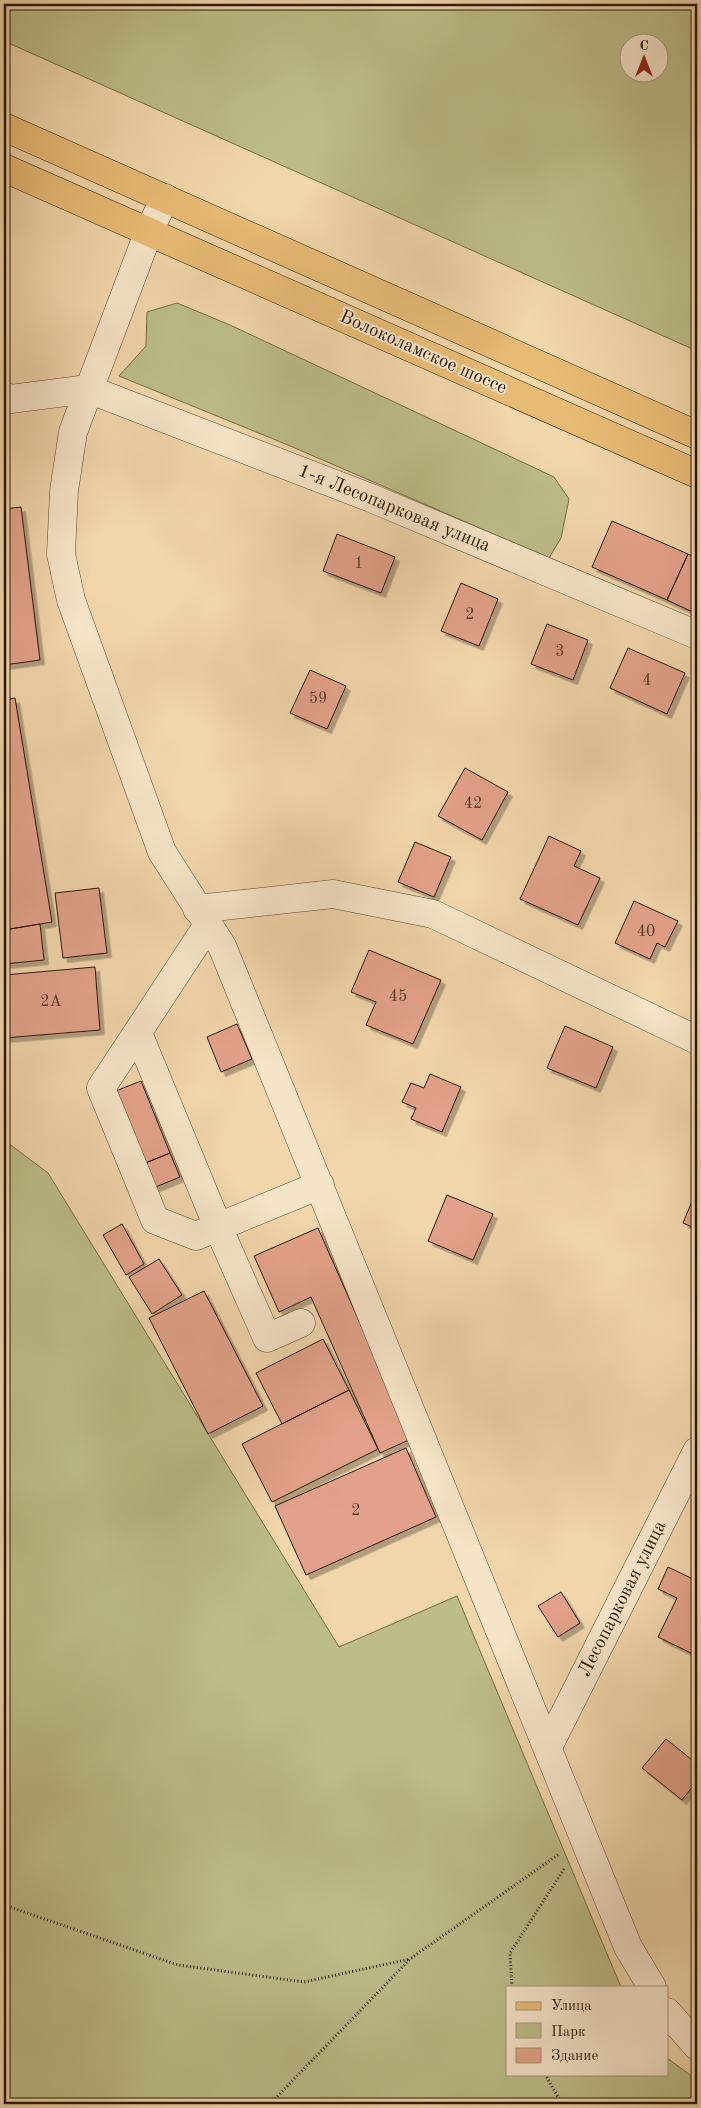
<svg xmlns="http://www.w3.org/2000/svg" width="701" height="2108" font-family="'Old Standard TT',serif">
<defs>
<filter id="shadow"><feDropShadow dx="4.5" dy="4.5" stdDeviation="0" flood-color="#0004"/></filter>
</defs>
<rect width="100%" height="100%" fill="#f1d6aa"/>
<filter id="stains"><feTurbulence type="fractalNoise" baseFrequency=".004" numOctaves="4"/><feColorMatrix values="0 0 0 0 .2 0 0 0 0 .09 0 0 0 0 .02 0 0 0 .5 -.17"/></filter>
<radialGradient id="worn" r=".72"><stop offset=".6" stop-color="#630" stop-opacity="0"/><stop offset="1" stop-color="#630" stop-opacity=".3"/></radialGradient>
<!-- green -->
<path fill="#bcbd87" stroke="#746b44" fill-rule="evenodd" d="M4 4H697V351L4 41ZM628 42H658V72H628Z
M177 303 230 325 554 477 569 499 561 538 549 558 288 445 119 376 146 346 147 312Z
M4 1140 48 1173 339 1647 457 1596 621 1987H507V2074H667V2058L697 2080V2104H4Z"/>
<!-- building -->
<path fill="#e2a289" stroke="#2b1902" filter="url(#shadow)" d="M21 507 40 660 4 665V509Z
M612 521 688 554 667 600 592 567Z
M337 534 395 557 381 593 323 571Z
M688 554 697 558V614L667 600Z
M461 583 498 599 479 646 441 631Z
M547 624 588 640 573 680 531 664Z
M628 648 685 673 667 714 610 688Z
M310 670 346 686 327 729 290 713Z
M15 698 52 922 4 930V700Z
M465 768 508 792 482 840 438 816Z
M549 836 581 851 574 866 600 878 578 925 520 899Z
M415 842 451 857 434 897 398 882Z
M99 888 107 953 63 958 55 893Z
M634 901 678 921 665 947 657 943 650 959 615 943Z
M40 924 44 960 4 964V930Z
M369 950 441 980 413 1044 366 1025 376 1002 351 992Z
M95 967 100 1030 4 1038V975Z
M237 1024 252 1059 221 1072 207 1037Z
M565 1026 613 1047 596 1088 547 1068Z
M430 1074 461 1087 442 1132 411 1119 416 1108 402 1102 411 1083 424 1088Z
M141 1081 170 1153 143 1164 113 1092Z
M170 1153 180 1177 153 1188 143 1164Z
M697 1189V1229L683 1223Z
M447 1195 493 1214 473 1260 428 1241Z
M122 1224 144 1264 126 1275 103 1235Z
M318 1228 411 1439 380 1453 311 1297 279 1312 254 1256Z
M159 1259 182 1295 152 1314 129 1277Z
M204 1291 263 1406 208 1434 149 1318Z
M323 1339 349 1390 282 1424 256 1373Z
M349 1390 378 1449 272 1502 242 1444Z
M406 1448 436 1517 306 1575 275 1506Z
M668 1567 697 1581V1656L658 1637 677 1598 658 1589Z
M561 1592 580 1623 558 1637 538 1606Z
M666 1739 697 1764V1781L682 1800 642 1768Z"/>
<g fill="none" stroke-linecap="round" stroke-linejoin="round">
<!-- minor casing -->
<g stroke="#5c482c" stroke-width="29">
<path id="minor" d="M165 198 149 231 73 432 64 491 61 554 71 600 162 852 222 946 628 1947 652 1987
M4 396 11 399 88 389 371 498 697 635
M197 909 333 894 433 914 697 1040
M208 925 101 1088 155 1220 196 1236 320 1185
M138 1033 218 1227 267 1338 301 1323
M548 1747 697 1451
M667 2012 697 2046"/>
</g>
<!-- major casing -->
<g stroke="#2b1902" stroke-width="29">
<path id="major" d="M4 127 697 435
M4 168 697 474"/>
</g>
<!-- path -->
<path stroke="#2b1902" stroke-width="3" stroke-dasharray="1 2.5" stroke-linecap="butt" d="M4 1905 178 1965 304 1982 410 1959
M512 1987 510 1953 564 1869
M545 2074 562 2104
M270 2104 410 1959 559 1854"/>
<!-- minor -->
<use href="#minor" stroke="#f6e4c8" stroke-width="28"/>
<!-- major -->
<use href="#major" stroke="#e8bb75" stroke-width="28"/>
</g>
<g text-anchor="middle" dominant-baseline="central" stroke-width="4" stroke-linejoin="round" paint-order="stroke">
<!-- number labels -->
<g font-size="16" fill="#593b24">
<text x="359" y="564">1</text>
<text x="470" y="615">2</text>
<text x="560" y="652">3</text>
<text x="647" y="681">4</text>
<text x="318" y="699">59</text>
<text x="473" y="804">42</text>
<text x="646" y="932">40</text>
<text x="398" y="997">45</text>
<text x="51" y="1002">2А</text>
<text x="356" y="1511">2</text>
</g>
<!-- street labels -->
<g font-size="19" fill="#2b1902" stroke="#f6e4c8">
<text transform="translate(423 353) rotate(24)">Волоколамское шоссе</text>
<text transform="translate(394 509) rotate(22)">1-я Лесопарковая улица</text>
<text transform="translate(623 1599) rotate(-63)">Лесопарковая улица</text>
</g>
</g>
<!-- margin -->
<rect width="701" height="2108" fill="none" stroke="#f1d6aa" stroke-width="20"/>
<rect x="5" y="5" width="691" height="2098" fill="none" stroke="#2b1902" stroke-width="2.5"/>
<rect x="10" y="10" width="681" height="2088" fill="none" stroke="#2b1902"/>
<!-- legend -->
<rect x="506" y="1986" width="162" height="90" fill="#f6e4c8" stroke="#a59379"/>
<rect x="516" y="2002" width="25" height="8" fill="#e8bb75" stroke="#a59379"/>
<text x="551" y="2010" font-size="15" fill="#2b1902">Улица</text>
<rect x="516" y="2023" width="25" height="15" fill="#bcbd87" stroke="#a59379"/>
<text x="551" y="2036" font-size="15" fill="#2b1902">Парк</text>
<rect x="516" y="2048" width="25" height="15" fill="#e2a289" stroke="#a59379"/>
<text x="551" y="2060" font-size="15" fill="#2b1902">Здание</text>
<!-- north arrow -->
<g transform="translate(644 58)"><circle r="24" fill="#f6e4c8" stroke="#a59379"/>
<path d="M0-4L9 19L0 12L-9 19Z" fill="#8f2418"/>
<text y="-8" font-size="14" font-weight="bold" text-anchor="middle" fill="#2b1902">С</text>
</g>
<rect width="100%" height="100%" filter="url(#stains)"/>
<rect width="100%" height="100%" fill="url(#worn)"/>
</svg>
